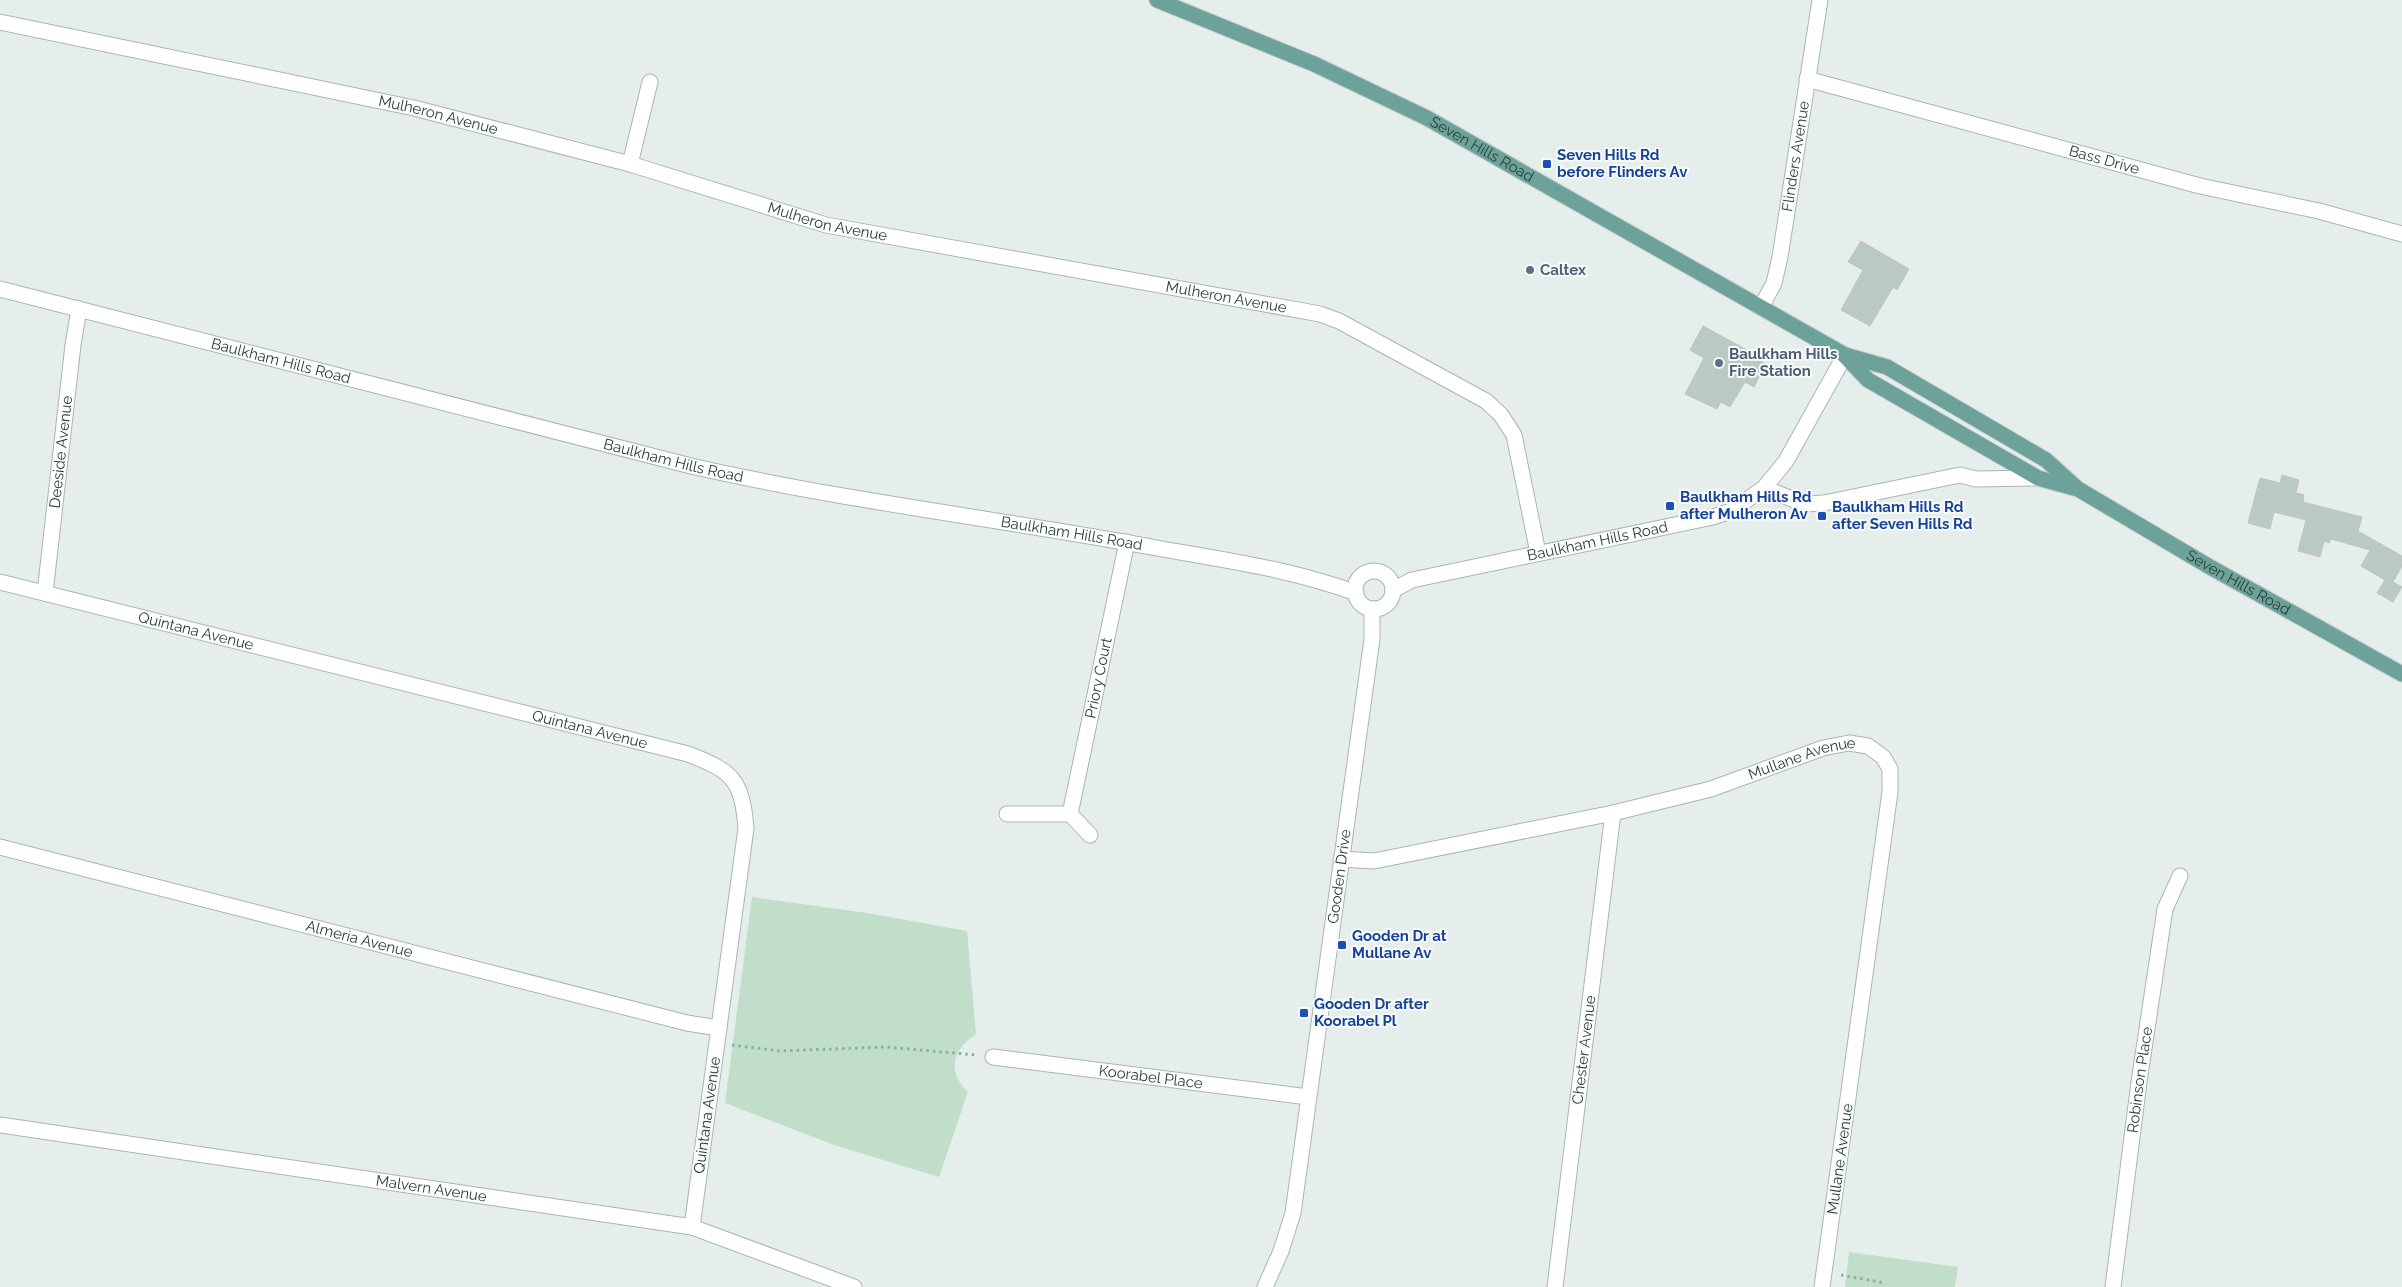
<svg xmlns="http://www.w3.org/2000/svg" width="2402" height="1287" font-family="Raleway,sans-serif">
<rect width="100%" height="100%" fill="#e6eeeb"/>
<!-- green -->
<path fill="#c0deca" d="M752 897 867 913 967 931 976 1034C953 1049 946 1072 968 1092L939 1177 834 1145 725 1103Z
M1849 1252 1958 1267 1955 1287H1845Z"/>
<!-- building -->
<path fill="#bbc9c4" stroke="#b8c8c3" d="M1861 241 1909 269 1897 290 1893 287 1870 326 1841 310 1863 270 1848 262Z
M1703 326 1747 350 1746 352 1766 364 1754 387 1745 382 1730 407 1721 402 1717 409 1685 394 1704 358 1690 350Z
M2282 475 2299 480 2296 493 2304 495 2303 502 2362 517 2358 531 2402 556V566L2393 582 2402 587 2393 602 2377 593 2385 580 2361 566 2370 550 2331 539 2329 543 2324 541 2320 557 2298 551 2306 520 2274 512 2270 529 2248 523 2260 478 2280 483Z"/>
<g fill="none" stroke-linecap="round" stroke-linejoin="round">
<!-- minor casing -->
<g stroke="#a8b6b3" stroke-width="17">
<g id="minor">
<path id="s1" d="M0 22 414 108 630 164 826 225 1320 314 1339 321 1486 401 1501 415 1514 435 1538 553"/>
<path id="s2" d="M1807 79 2200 186 2319 211 2402 234"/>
<path d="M630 164 650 82"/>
<path id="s3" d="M0 289 691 466C844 501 1001 519 1157 548 1223 560 1292 569 1356 593"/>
<path id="s4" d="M1761 307 1774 283 1780 257 1820 0"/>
<path d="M1764 488 1805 504 1824 503 1960 475 1976 479 2038 478"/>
<circle cx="1374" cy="590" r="19"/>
<path id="s5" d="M0 582 688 754C732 771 742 779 746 828L692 1227"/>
<path id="s6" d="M1393 590 1412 580 1713 517 1731 511 1764 488 1786 461 1845 355"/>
<path id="s7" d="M45 593 73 345 79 309"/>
<path d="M1007 814H1070"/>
<path id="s8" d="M1090 835 1070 814 1127 542"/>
<path id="s9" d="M0 847 687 1023 719 1028"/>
<path id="s10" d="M1341 859 1374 861 1613 813 1711 789 1823 748 1849 743 1868 746 1883 757 1890 769V792L1822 1287"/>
<path id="s11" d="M993 1057 1308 1097"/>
<path id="s12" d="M0 1125 692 1227 854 1287"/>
<path id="s13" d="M1265 1287 1281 1251 1293 1213 1372 639V609"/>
<path id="s14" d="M1555 1287 1613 813"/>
<path id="s15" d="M2113 1287 2139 1082 2165 909 2180 876"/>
</g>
</g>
<!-- major casing -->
<g stroke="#c2cac8" stroke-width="17">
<g id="major">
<path id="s16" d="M1157 0 1314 64 1427 118 1845 355 1887 367 2046 460 2078 489 2210 567 2402 674"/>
<path d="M1845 356 1868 380 2038 478 2074 488"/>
</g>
</g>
<!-- path -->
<path stroke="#87b1a7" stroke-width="3" stroke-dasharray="2.5 4" stroke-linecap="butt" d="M732 1045 779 1051 886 1047 977 1055
M1841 1275 1885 1283"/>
<!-- minor -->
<use href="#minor" stroke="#fff" stroke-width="15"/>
<!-- major -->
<use href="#major" stroke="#6ca299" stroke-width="15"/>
</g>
<!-- markers -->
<g fill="#1a4fb4" stroke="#f7faf9" stroke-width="2">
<rect x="1542" y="159" width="10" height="10" rx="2.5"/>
<rect x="1665" y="501" width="10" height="10" rx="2.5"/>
<rect x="1817" y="511" width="10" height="10" rx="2.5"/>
<rect x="1337" y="940" width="10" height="10" rx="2.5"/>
<rect x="1299" y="1008" width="10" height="10" rx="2.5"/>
</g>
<g fill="#5c6f8a" stroke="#f7faf9" stroke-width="2">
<circle cx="1530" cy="270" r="5"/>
<circle cx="1719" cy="363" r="5"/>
</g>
<g text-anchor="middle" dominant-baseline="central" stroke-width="4" stroke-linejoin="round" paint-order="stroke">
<!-- street labels -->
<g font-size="15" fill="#25403b" stroke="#f7faf9">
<text stroke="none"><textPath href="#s1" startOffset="448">Mulheron Avenue</textPath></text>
<text stroke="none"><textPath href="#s16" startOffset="358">Seven Hills Road</textPath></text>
<text stroke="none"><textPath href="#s4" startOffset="156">Flinders Avenue</textPath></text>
<text stroke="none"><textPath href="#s2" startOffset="308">Bass Drive</textPath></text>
<text stroke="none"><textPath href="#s1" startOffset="852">Mulheron Avenue</textPath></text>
<text stroke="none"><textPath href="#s1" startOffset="1258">Mulheron Avenue</textPath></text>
<text stroke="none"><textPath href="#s3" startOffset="290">Baulkham Hills Road</textPath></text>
<text stroke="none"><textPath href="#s7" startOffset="142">Deeside Avenue</textPath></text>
<text stroke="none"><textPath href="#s3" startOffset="695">Baulkham Hills Road</textPath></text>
<text stroke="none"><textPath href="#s3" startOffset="1100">Baulkham Hills Road</textPath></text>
<text stroke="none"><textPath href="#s6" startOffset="211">Baulkham Hills Road</textPath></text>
<text stroke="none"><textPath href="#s16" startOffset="1232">Seven Hills Road</textPath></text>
<text stroke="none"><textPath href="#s5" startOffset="202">Quintana Avenue</textPath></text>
<text stroke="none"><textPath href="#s8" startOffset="168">Priory Court</textPath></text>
<text stroke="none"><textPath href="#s5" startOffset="608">Quintana Avenue</textPath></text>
<text stroke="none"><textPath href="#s10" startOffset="474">Mullane Avenue</textPath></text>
<text stroke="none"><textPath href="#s13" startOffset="419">Gooden Drive</textPath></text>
<text stroke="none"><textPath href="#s9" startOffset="371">Almeria Avenue</textPath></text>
<text stroke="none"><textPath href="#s14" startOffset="239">Chester Avenue</textPath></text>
<text stroke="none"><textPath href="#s11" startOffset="159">Koorabel Place</textPath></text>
<text stroke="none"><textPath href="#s15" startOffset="209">Robinson Place</textPath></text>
<text transform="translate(707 1115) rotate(-82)">Quintana Avenue</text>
<text transform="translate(1840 1159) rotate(-82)">Mullane Avenue</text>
<text stroke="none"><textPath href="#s12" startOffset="436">Malvern Avenue</textPath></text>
</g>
<!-- transit labels -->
<g font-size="15" font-weight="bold" fill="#164399" stroke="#f7faf9" text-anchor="start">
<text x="1557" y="155">Seven Hills Rd<tspan x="1557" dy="17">before Flinders Av</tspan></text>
<text x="1680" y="497">Baulkham Hills Rd<tspan x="1680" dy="17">after Mulheron Av</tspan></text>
<text x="1832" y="507">Baulkham Hills Rd<tspan x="1832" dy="17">after Seven Hills Rd</tspan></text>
<text x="1352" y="936">Gooden Dr at<tspan x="1352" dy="17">Mullane Av</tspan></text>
<text x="1314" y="1004">Gooden Dr after<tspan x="1314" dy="17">Koorabel Pl</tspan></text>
</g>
<!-- service labels -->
<g font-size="15" font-weight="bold" fill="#4e5e75" stroke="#f7faf9" text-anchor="start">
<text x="1540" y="270">Caltex</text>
<text x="1729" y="354">Baulkham Hills<tspan x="1729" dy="17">Fire Station</tspan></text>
</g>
</g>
</svg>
